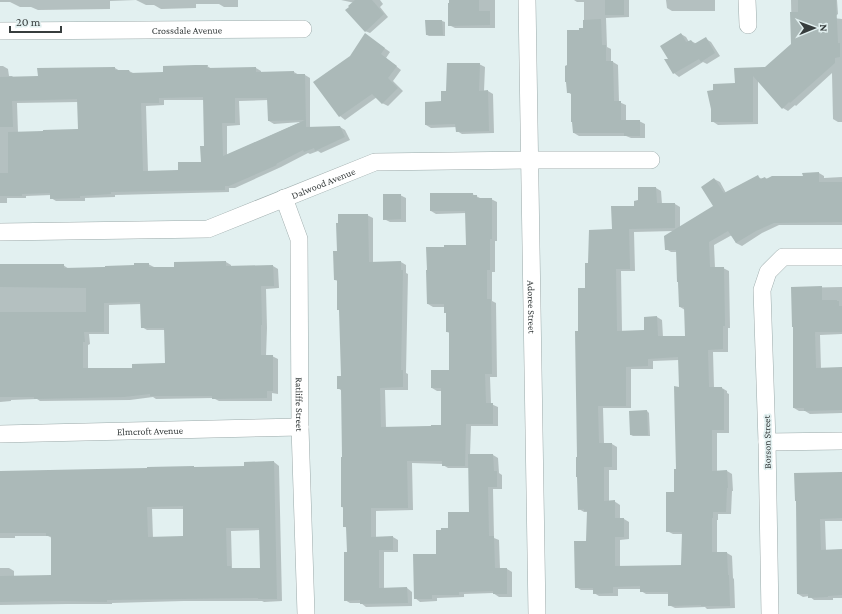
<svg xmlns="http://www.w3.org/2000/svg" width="842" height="614" font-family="'Crimson Pro',serif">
<rect width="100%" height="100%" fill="#e2f0f0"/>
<!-- shadow -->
<path fill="#0003" fill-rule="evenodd" d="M0 0H238V7H224L219 4H196V8L161 9 154 5H146L136 0 110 1V9L38 10 31 7H20L10 2H0Z
M341 0H380L383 4 380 7 388 17 370 33 365 31 355 3Z
M449 0H495V28H455L449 25Z
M574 0H629V17L606 18 607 47 611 49V62H613L618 65 619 102 626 105V121H639L645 124V138H631L626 136H579L574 133 572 95 568 92V66L580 31 584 29V2H577Z
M666 0H715V11H672L667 8Z
M791 0H837L838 14 833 18 842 19V122H838L833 119 832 73 796 106 795 105 788 111 783 108 758 80V124L718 125 712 121 736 84 765 68 792 44Z
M426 21H442L445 22V36H429L427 35Z
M681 34 686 37 689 42 691 41 697 44 706 39 711 42 720 56 707 64 703 62 679 77 674 73 670 60Z
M370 38 390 52 386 58 401 70 393 81 403 91 388 106 382 103 377 97 345 120 340 116 351 57Z
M479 64 485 67 484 91H488L493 94 494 133 462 134 457 131V127L431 128 426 125 442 102 447 92Z
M0 66H3L8 69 9 76H12L14 78 39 77 115 68 120 71H129L135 74 164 73 207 66 212 69 256 68 261 71V73L294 72 299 75H305L310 78V128L340 127 345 130 350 140 321 153 318 151 310 154 308 153 281 167 235 188H229V192L115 195V197L85 198V201H56L51 198V195L26 196V198H7V203H0ZM164 100H204L205 147 202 163 179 171 148 172 146 106 164 105ZM268 100 269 121 274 124 301 122 227 155V126L240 125 239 101ZM79 102V130L18 133 17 103Z
M819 173 824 176V178L842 177V225H779L762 233 742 246 736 243 732 235 714 245 715 268H723L729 271 730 328H728V352H713L714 388H722L727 391V393L729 394V433H717V472L727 471 732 474 733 491H732L731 514H718V520H717V553H727L732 556 733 578 734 579 735 608 707 609 705 607 675 608 669 605V594H646L641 591V589H618V596H599L594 593V590H581L576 587 587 542 588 512H584L579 509 578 458 579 332 586 289 589 264 613 230 639 201 656 188 661 191 662 204H675L680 207V228L715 206 714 179 720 182 726 193 758 177 762 179 765 178 768 179 804 176ZM674 231 666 249 671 252H677L680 307 685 310 686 337H663L662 320 657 317 645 318V331H622L621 271H635L634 232ZM679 360 680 388 677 470 675 493 667 531 673 534H683L682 566 620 567V540L629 539V522L624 519H620V505L614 501 609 502V470H617V447L612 444H604L603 408H631V369H653V361Z
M472 194 482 199H491L497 202V241H495V272H492V301L496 303 497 377H490L491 404 498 407V426H471L470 455H493L498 458 499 473 502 475V489H493L494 538 499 540 500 569H507L512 572V597H499L493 593 464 594V597L437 598V601L420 602 415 598 437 555 449 529 470 512 469 468H448L443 465V464L412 463 413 510 376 511V538L393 537 398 540V552H384V589L407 588 412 592V606L366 607 361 603H350L345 600 348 553 347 528 344 526V508L342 507 343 458 342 391 338 388 342 377 340 311 338 281 335 280 338 252 367 215 373 218V262H401L406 265V273L408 274 406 373 408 374V390H385L386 428 442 426V391H437L432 388 450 371V333L447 332V313L445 307H433L428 304 467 246 466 213 436 214 431 211Z
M400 195 406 198V222H390L384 219Z
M226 262 231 265V267L273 266 278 269 279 288 266 289 267 328 266 356H272L278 359V394L272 393V401H219L213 398 156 399 153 397 130 400 40 401 37 399 11 400V401L0 402V265H63L69 269 135 266 148 264 154 267V268H175ZM141 304 142 327 147 330H165L166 364 133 369H88V345L90 344 89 334H109V305Z
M842 287V336V334L820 335 821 369 842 368V413L810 414 805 411H799L794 408V327L792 288Z
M647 411 649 413 650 436H633L631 435Z
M274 462 279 466 282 601 264 602 262 601H184L112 603V604H68L0 605V568H9L14 571V577L52 576V538L48 536H15V538H0V471L5 472 246 467 245 463ZM152 509H184V537L153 538ZM260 530 261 569H234L232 568 231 531Z
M842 473V521H825L826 551 842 550V598H833V600H814L809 596 803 597 798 594 797 501Z"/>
<!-- building -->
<path fill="#abb9b8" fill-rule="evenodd" d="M355 0H372L384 14 365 32 345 10 349 7 348 6Z
M449 0H479V11H490V25L448 26V3H449Z
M605 0H624V15H605Z
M798 0H836L838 43H840V57L835 58V63L790 103 789 102 782 109 753 76V122H711V109L707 91 713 90V84L735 83 734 68 765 67 791 44 790 12H798Z
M601 19 602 45H606V61H613L614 101H621V120H640V136H624V133H573L572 122H571V93H567L566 82H565V66L567 65V30H579V28H583V20Z
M425 20H442L443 35H426Z
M365 33 385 48 381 54 397 66 388 78 398 88 382 104 372 94 339 117 313 82 350 56Z
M681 33 686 42 691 40 694 44 706 37 715 53 701 62 699 59 673 74 664 59H668L660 46Z
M447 63H480L479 91 488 90 489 131 456 132 455 124 425 125V102L441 101V91H446Z
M195 65H208L207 68 256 67V72L294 71V74H305L306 127 340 126 345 137 315 151 314 148 304 152 303 150 276 164 277 165 229 186H225V190L111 192V194L80 196V198L50 199V193L22 194V196H0V173H8V132L43 131V130L78 129 77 99 12 101 13 127H0V77L38 76 37 68 115 67V70H129L130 73 163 72V66ZM203 97 204 146H200L201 162H178V170L143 171 141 103H159V98ZM235 98H267L268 121 305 120 223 156 222 123H235Z
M819 172V182H842V222L774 223 756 231 736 243 728 231 709 242 710 267H724L725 326H723V349L708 350 709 387H722V389L724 390V430H712V471L727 470 728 488H727L726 512H713V518H712V552H727L728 575H729L730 606H701V605L668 606V592H640V586L613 587V593L593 594V588H575L574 541H586L587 511H584V509L578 510 577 477H576V457H577L575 331H578V288H585V263H588L589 230 612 229 611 206H634V201L638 200V187H656L657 203H675V228L629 229 630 269H616L617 331 644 330V317L657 316 658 336H685L684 307H679L678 282H677L676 250H665L664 236 713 206 701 187 714 178 724 193 758 175 760 179 765 177 766 179 772 176H803L802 173ZM678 357 679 387 674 386 676 469H674V492H666V532H682L681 565 615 566V537H624V518H615V500L604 501V467H612V443H599L598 406H626V367L648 366V359Z
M430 193H473V195H477V198H492V239H490V270H487V299H491L492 374H485L486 403H493V424H466L465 466H442V461H407L408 508H371V537L393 536V550H379V588L407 587 408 603 360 604V600L344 601V552H347L346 527H343V507H341V457H342L341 389H337V376H341L339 310H337V280H334L333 251H337L336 223H338V214H368L369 262 401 261V270H403L401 370H403V387L380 388 381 427 431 426V425H441V388H431V370H449V332H446V313H444V304H427L426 270H427L426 247H444V245H466L465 211H430Z
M383 194H401V219L383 220Z
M226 261V266L273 265 274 286H261L262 325H261V355H273V391H267V398L212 399V396H150V394L124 397 34 399V397H0V312H86V288L0 287V264H64V268L105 267V266L134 265V263H149V267H174V262ZM140 302 141 328H164L165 363 132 364V368H83V342H85L84 332H104V303Z
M822 286V300H837V301H839V306H842V332H815L816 368 842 367V410L804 411V408H793V327H792L791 287Z
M647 410 648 435H630L629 411Z
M468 454H493L494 471H497V487H488L489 536H494L495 568H507V594H493V591L459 592V595H432V599H414L413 554H436V530H441V528H448V512H469Z
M274 461 277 599H258V598L178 599 107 600V602L62 601 0 602V576L51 575V536H46V533H0V471L147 468V467L194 466V467L244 466V462ZM183 506V536L148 537 147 507ZM226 528H259L260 568H231V566H227Z
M842 472V518L820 519 821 550 842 549V595L828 596V597L808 598V594H797L796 501H795V500L794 473Z"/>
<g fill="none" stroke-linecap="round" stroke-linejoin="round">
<!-- street casing -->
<g stroke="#9caaaa" stroke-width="18">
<g id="street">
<path id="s1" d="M527 0 537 614"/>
<path d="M747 0 748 25"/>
<path id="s2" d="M0 31 303 29"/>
<path id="s3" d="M284 198 299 239 300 427 306 614"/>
<path id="s4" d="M0 232 208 229 375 162 529 160H651"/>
<path id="s5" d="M0 434 300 427"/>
<path d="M767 442 842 441"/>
<path d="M770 614 767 442 762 290 768 272 783 257H842"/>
</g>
</g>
<!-- street -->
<use href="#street" stroke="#fff" stroke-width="17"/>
</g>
<g text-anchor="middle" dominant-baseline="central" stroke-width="3.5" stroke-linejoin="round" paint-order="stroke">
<!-- street labels -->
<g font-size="10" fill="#373d3d" stroke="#e2f0f0">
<text stroke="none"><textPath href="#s2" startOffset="187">Crossdale Avenue</textPath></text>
<text stroke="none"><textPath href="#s4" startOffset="332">Dalwood Avenue</textPath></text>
<text stroke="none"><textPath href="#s1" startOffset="307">Adoree Street</textPath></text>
<text stroke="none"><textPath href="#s3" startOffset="209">Ratliffe Street</textPath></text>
<text stroke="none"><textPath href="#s5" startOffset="150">Elmcroft Avenue</textPath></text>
<text transform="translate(767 442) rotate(-91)">Borson Street</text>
</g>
</g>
<!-- north arrow -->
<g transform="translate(814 28) rotate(89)" stroke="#e2f0f0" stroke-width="3" paint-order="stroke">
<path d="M0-3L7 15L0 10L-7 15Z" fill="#373d3d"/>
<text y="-6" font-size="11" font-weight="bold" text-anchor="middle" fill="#373d3d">N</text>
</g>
<!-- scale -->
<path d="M10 26v6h51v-6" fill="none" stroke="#373d3d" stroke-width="2"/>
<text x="16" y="26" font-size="12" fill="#373d3d" stroke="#e2f0f0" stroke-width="3" paint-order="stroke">20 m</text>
</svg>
